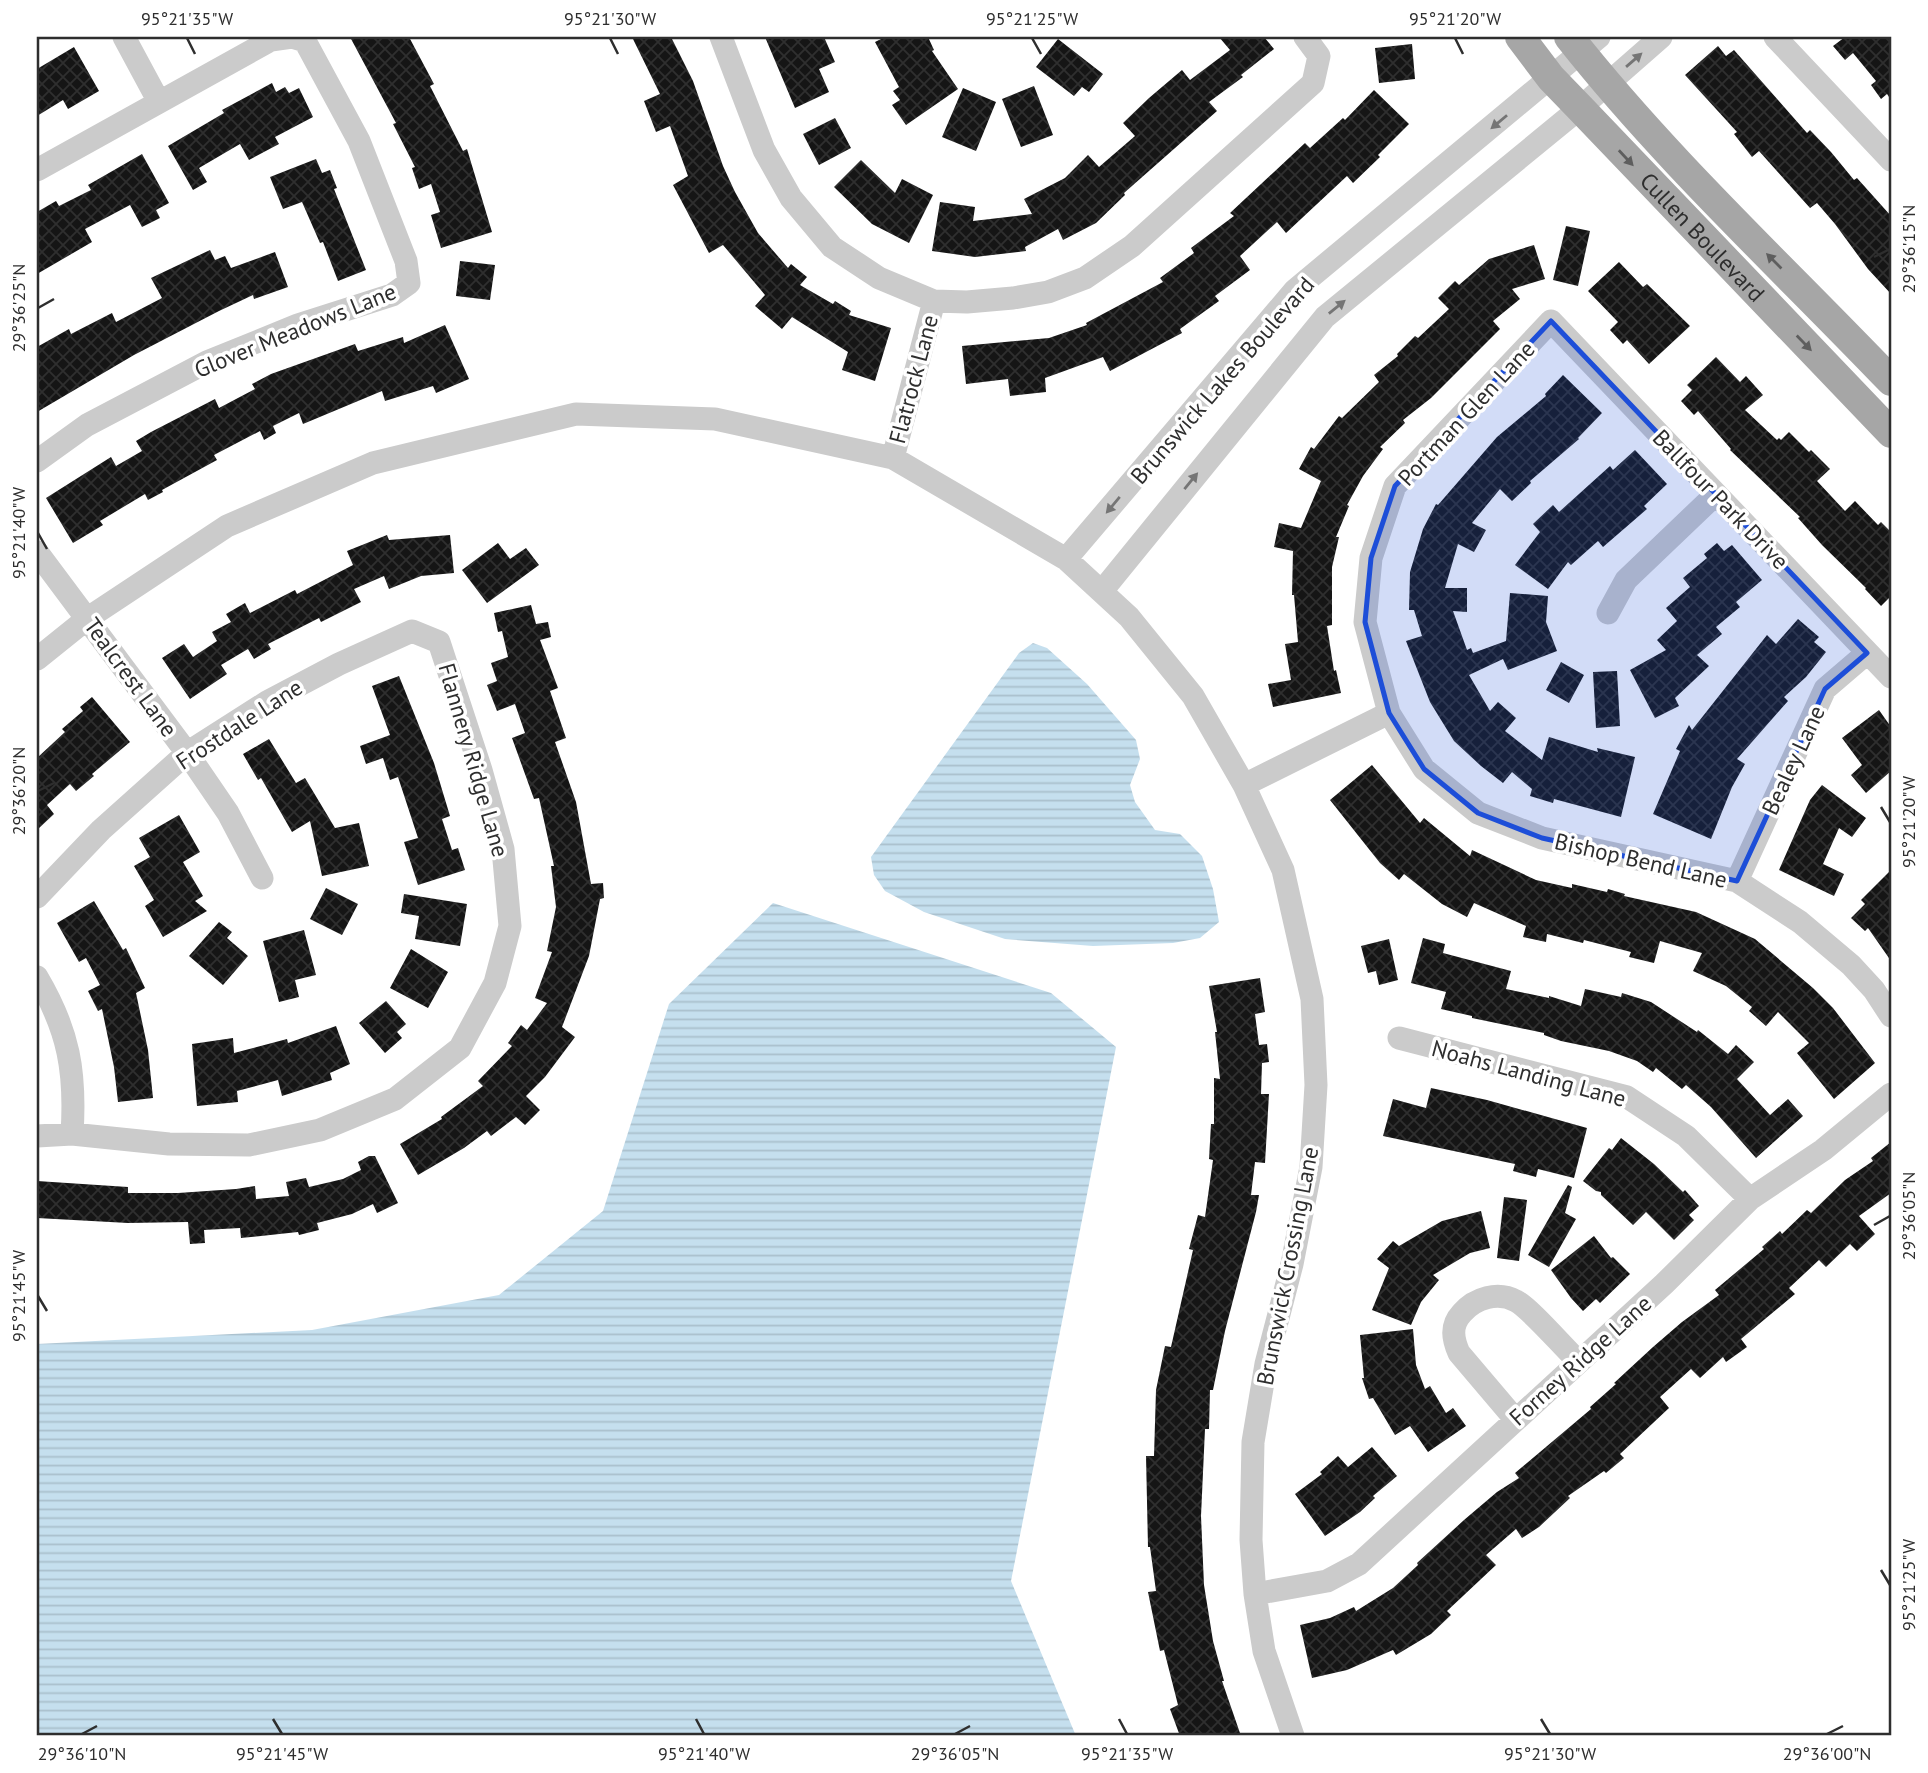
<svg xmlns="http://www.w3.org/2000/svg" width="1928" height="1773" font-family="'PT Sans',sans-serif">
<defs>
<pattern id="water-rules" width="6" height="5" patternUnits="userSpaceOnUse" patternTransform="scale(1.75)"><rect width="6" height="5" fill="#c5dfee"/><path d="M0 2.5h6" fill="none" stroke="#aac0cc"/></pattern>
<pattern id="building-cross-hatch" width="8" height="8" patternUnits="userSpaceOnUse" patternTransform="scale(1.75)"><rect width="8" height="8" fill="#151515"/><path d="M0 0l8 8M0 8l8-8" fill="none" stroke="#2f2f2f"/></pattern>
</defs>
<rect width="100%" height="100%" fill="#fff"/>
<!-- water -->
<path fill="url(#water-rules)" d="M1033 643 1047 648 1087 684 1136 740 1140 759 1130 785 1135 802 1155 830 1180 834 1202 856 1213 889 1219 922 1200 938 1173 943 1093 946 1005 939 924 912 885 891 874 875 871 857 1019 653Z
M773 903 1051 993 1116 1047 1011 1581 1076 1736H37V1344L312 1330 499 1295 603 1211 669 1004Z"/>
<!-- building -->
<path fill="url(#building-cross-hatch)" d="M350 37H409L434 84 430 86 463 151 467 149 492 232 441 248 431 215 440 212 431 184 419 189 412 168 415 167 393 124 396 123Z
M632 37H671L693 81 723 166 735 192 758 233 788 268 791 264 807 277 800 285 833 304 835 301 851 311 849 315 891 328 875 381 842 370 848 352 792 317 782 329 755 306 765 295 723 245 709 253 673 185 688 176 670 126 656 132 644 101 660 94Z
M765 37H824L835 62 819 69 829 92 795 108Z
M885 37H928L934 50 932 51 958 89 906 125 892 105 900 100 893 91 899 87 875 42Z
M1219 37H1264L1274 49 1241 75 1243 77 1209 102 1217 111 1124 193 1125 195 1096 223 1063 240 1058 229 1025 247 1026 251 975 257 932 251 940 202 975 207 973 221 1032 214 1024 199 1065 178 1088 155 1099 167 1135 136 1123 123 1149 98 1182 70 1190 80 1230 50Z
M1845 37H1891V100L1887 94 1881 99 1871 85 1876 81 1853 53 1845 60 1833 46Z
M1058 39 1103 74 1089 92 1082 87 1074 96 1036 67Z
M1412 44 1415 79 1379 83 1375 48Z
M1718 46 1726 56 1734 50 1807 133 1810 130 1831 152 1854 180 1857 178 1891 216V294L1868 269 1835 224 1817 203 1810 208 1759 151 1752 157 1734 134 1737 132 1685 75Z
M74 47 99 91 68 109 63 100 37 116V69Z
M272 83 276 92 285 87 289 93 299 88 313 117 275 137 279 144 249 160 240 144 199 168 207 182 193 190 168 146 224 113 222 110Z
M1034 86 1053 135 1021 147 1002 99Z
M963 88 996 102 976 151 942 137Z
M1374 90 1409 124 1378 155 1380 157 1353 183 1347 176 1286 233 1277 222 1240 256 1250 270 1215 296 1219 301 1180 329 1182 333 1110 371 1103 357 1045 378 1046 392 1010 396 1008 379 966 384 962 346 1049 338 1087 325 1086 323 1163 282 1160 278 1194 253 1191 248 1234 216 1230 213 1305 143 1310 148 1343 118 1345 120Z
M835 118 851 148 819 165 803 134Z
M142 154 169 203 156 210 160 218 142 227 130 205 85 229 92 242 37 274V212L56 201 59 206 91 190 88 185Z
M316 159 322 173 330 170 337 188 334 189 366 270 338 281 323 242 320 243 302 202 283 209 270 177Z
M861 160 895 193 902 179 933 195 909 243 872 224 834 187Z
M1566 226 1590 231 1578 286 1553 280Z
M1534 245 1545 279 1512 289 1520 299 1493 321 1500 329 1431 398 1403 420 1405 423 1380 447 1383 449 1363 476 1347 505 1349 506 1336 537H1339L1332 567V625L1327 626 1334 671 1336 670 1341 693 1273 707 1268 684 1291 680 1285 644 1298 642 1294 595H1292L1293 551 1274 547 1279 523 1301 528 1321 481 1299 469 1311 447 1314 449 1339 416 1342 418 1379 382 1374 375 1398 356 1397 354 1415 336 1418 338 1449 309 1438 298 1455 281 1459 285 1489 259Z
M210 250 215 260 225 256 231 268 275 252 288 287 254 299 253 295 219 311 134 355 37 412V347L69 329 71 334 112 313 116 322 162 298 151 278Z
M460 261 495 265 490 300 456 296Z
M1619 262 1643 287 1647 284 1690 326 1649 364 1627 340 1623 344 1610 330 1618 322 1588 291Z
M445 325 469 379 436 393 433 386 385 401 382 391 303 424 299 413 273 426 276 433 264 440 260 431 214 455 217 460 162 490 163 492 148 500 145 494 100 521 103 525 73 543 46 498 111 457 116 466 142 451 136 441 151 432 215 399 219 408 255 389 252 384 271 374 355 344 358 351 403 337 404 343Z
M1716 357 1740 382 1746 376 1763 395 1745 410 1777 440 1779 438 1781 440 1789 432 1809 452 1811 450 1830 469 1817 481 1845 511 1855 501 1878 525 1881 522 1891 532V596L1881 606 1865 589 1866 588 1822 545 1798 518 1800 517 1730 450 1731 449 1698 411 1694 415 1681 401 1692 390 1687 385Z
M1563 375 1602 413 1578 438 1579 439 1530 481 1531 483 1512 501 1500 489 1472 523 1486 530 1474 552 1458 544 1445 588H1467V612L1453 611 1467 650 1471 648 1473 653 1506 641 1510 593 1548 596 1546 622 1557 651 1508 670 1503 659 1469 675 1490 711 1498 702 1516 718 1505 731 1542 760 1549 737 1598 752 1597 748 1635 757 1621 817 1554 799 1553 803 1530 796 1532 789 1512 772 1503 783 1481 766 1454 741 1430 702 1406 641 1422 636 1414 610H1409L1410 572 1423 529 1436 504 1438 505 1497 437 1546 396 1545 394Z
M1635 450 1667 484 1644 506 1647 509 1603 547 1598 541 1571 565 1568 562 1548 589 1515 565 1540 532 1533 524 1553 505 1559 512 1610 466 1613 470Z
M387 535 389 540 450 535 454 573 421 576 389 589 384 576 354 589 361 602 321 622 319 618 268 644 271 649 254 659 248 649 221 665 227 674 190 699 162 658 184 644 193 657 217 641 212 632 231 622 226 614 245 603 250 613 295 590 297 594 353 565 347 551Z
M498 543 510 559 526 548 539 565 487 603 462 570Z
M1717 543 1724 551 1732 545 1762 580 1736 602 1740 607 1716 627 1722 634 1697 655 1709 666 1675 698 1679 706 1655 718 1630 670 1666 650 1657 640 1677 621 1666 608 1690 587 1683 578 1707 558 1704 554Z
M531 605 536 624 548 622 551 637 540 640 558 688 550 691 566 738 555 742 576 802 591 884 603 883 604 898 600 899 589 956 562 1027 575 1037 545 1077 526 1096 540 1110 525 1125 516 1117 491 1136 487 1131 464 1148 418 1175 400 1144 442 1119 441 1117 483 1086 478 1081 512 1046 508 1043 521 1025 527 1030 547 1003 535 998 552 952 547 951 556 907 551 866H554L539 798 534 799 512 738 525 733 515 704 497 711 487 685 497 681 491 663 508 657 502 631 498 632 494 613Z
M1798 619 1819 637 1814 642 1826 652 1806 677 1784 697 1788 701 1737 759 1745 764 1732 787 1711 839 1653 814 1680 751 1676 749 1689 725 1692 730 1767 635 1776 644Z
M1561 662 1584 675 1569 703 1546 690Z
M1617 671 1620 726 1596 728 1593 672Z
M399 676 434 763 450 816 442 819 452 850 458 848 465 870 418 885 404 842 418 838 398 777 390 780 383 758 366 764 360 746 390 735 372 686Z
M92 697 130 742 92 774 94 776 76 791 70 784 47 805 54 814 37 830V758L65 732 62 729 83 711 80 707Z
M1879 710 1891 727V771L1866 793 1851 775 1862 765 1842 738Z
M269 739 296 783 305 778 335 828 359 823 369 866 322 876 310 821 292 832 261 778 258 780 243 754Z
M1372 765 1420 823 1424 818 1470 856 1472 850 1536 880 1572 888V884L1607 892 1608 889 1625 894 1624 896 1696 912 1755 939 1813 988 1833 1008 1875 1063 1834 1099 1797 1053 1809 1043 1778 1012 1766 1026 1749 1011 1752 1007 1726 986 1693 971 1702 953 1660 941 1654 963 1629 957 1631 952 1584 940 1583 943 1547 934 1546 942 1523 937 1526 926 1474 903 1467 917 1442 904 1404 874 1399 880 1380 863 1330 800Z
M1822 785 1866 818 1852 837 1839 828 1823 864 1844 874 1834 896 1779 870 1810 800Z
M179 815 200 852 183 862 203 896 195 901 207 911 163 937 145 906 154 900 134 866 150 857 139 838Z
M1891 870V961L1868 928 1865 931 1851 918 1865 904 1861 900Z
M326 888 358 904 342 935 310 919Z
M404 894 467 904 460 946 415 939 419 916 401 913Z
M94 901 123 950 126 948 145 988 136 993 148 1050 153 1098 118 1102 114 1067 102 1009 98 1011 88 991 100 985 86 958 79 962 57 923Z
M219 922 232 932 227 938 248 956 223 985 189 956Z
M304 930 316 975 295 980 299 997 279 1002 263 941Z
M1423 938 1445 944 1443 953 1511 971 1506 989 1549 998V996L1581 1006 1585 989 1621 997 1622 993 1651 1002 1697 1032 1698 1030 1728 1054 1736 1045 1754 1062 1737 1079 1770 1115 1788 1099 1803 1116 1756 1158 1711 1107 1686 1085 1682 1089 1656 1068 1653 1072 1637 1061 1609 1051 1561 1041 1544 1035V1033L1472 1018V1016L1441 1009 1446 992 1411 983Z
M1389 939 1398 980 1379 985 1376 971 1368 973 1361 946Z
M411 949 448 972 428 1008 390 988Z
M1260 978 1265 1012 1255 1014 1259 1045 1267 1044 1269 1062 1262 1063 1261 1094H1269L1265 1163 1255 1162 1251 1195H1259L1256 1212 1225 1331 1213 1390H1210L1209 1429H1205L1201 1516 1204 1585 1213 1641 1224 1681H1222L1241 1736H1180L1170 1709 1178 1705 1164 1650 1160 1651 1148 1592 1156 1591 1150 1547H1148L1146 1456H1154L1156 1390 1165 1346 1171 1347 1193 1250 1189 1249 1198 1215 1205 1217 1213 1160 1209 1159 1211 1124H1214V1078L1220 1079 1215 1032H1217L1209 986Z
M386 1001 406 1024 397 1032 402 1038 385 1053 359 1023Z
M336 1026 350 1064 330 1073 332 1080 282 1096 278 1080 237 1091 238 1102 197 1106 192 1044 233 1038 234 1053 287 1039 288 1043Z
M1431 1088 1487 1100 1587 1128 1574 1178 1538 1169 1536 1177 1513 1171 1515 1164 1383 1136 1393 1099 1426 1108Z
M1621 1138 1654 1164 1683 1192 1685 1190 1699 1206 1689 1215 1694 1220 1674 1240 1646 1212 1633 1225 1601 1195V1192L1596 1191 1583 1181 1609 1148 1612 1150Z
M1891 1142V1193L1859 1216 1875 1234 1857 1251 1850 1244 1826 1267 1819 1260 1789 1288 1795 1294 1741 1339 1747 1347 1726 1362 1723 1357 1700 1378 1691 1369 1660 1397 1669 1408 1620 1454 1624 1458 1606 1473 1604 1471 1568 1496 1570 1498 1539 1527 1522 1538 1516 1529 1486 1555 1496 1565 1447 1611 1451 1615 1431 1634 1396 1655 1393 1650 1347 1670 1312 1678 1300 1625 1330 1618 1354 1607 1356 1611 1393 1588 1418 1565 1417 1563 1464 1520 1497 1492 1519 1478 1515 1473 1591 1409 1590 1407 1616 1384 1614 1383 1653 1347 1682 1322 1719 1295 1715 1290 1764 1249 1762 1247 1780 1231 1782 1234 1807 1210 1811 1213 1845 1180 1873 1161 1871 1158Z
M369 1156H375L398 1203 377 1213 373 1204 352 1214 317 1223 319 1230 299 1235 298 1232 241 1238 240 1228 204 1230 205 1243 190 1244 188 1222 128 1223 37 1218V1181L128 1187V1193H178L236 1189 255 1186 256 1199 289 1196 286 1182 306 1178 309 1187 343 1179 361 1170 358 1162Z
M1568 1185 1572 1187 1565 1213 1576 1219 1549 1267 1528 1255Z
M1504 1197 1527 1200 1519 1261 1497 1258Z
M1481 1211 1490 1248 1470 1253 1433 1275 1439 1280 1421 1302 1411 1325 1372 1310 1389 1268 1377 1259 1393 1241 1399 1246 1442 1221Z
M1594 1236 1611 1258 1613 1257 1630 1274 1600 1303 1596 1299 1583 1311 1571 1298 1551 1270Z
M1413 1329 1416 1365 1425 1389 1430 1386 1446 1413 1453 1408 1466 1426 1428 1452 1410 1426 1395 1435 1373 1398 1369 1399 1362 1378H1364L1360 1335Z
M1372 1447 1397 1476 1373 1496 1375 1498 1360 1512 1325 1536 1295 1494 1322 1474 1320 1472 1338 1456 1348 1467Z"/>
<g fill="none" stroke-linecap="round" stroke-linejoin="round">
<!-- minor -->
<path stroke="#cbcbcb" stroke-width="23" d="M124 37 159 102
M721 37 764 150 791 198 832 247 879 278 934 301 967 302 1013 298 1048 292 1085 278 1132 246 1313 83 1319 56 1305 37
M1775 37 1891 160
M37 170 271 40 292 37 305 41 359 141 406 261 409 283 392 295 298 325 207 362 87 425 37 461
M893 458 934 301
M37 552 187 753 228 813 262 878
M1066 559 1295 290 1599 37
M1102 591 1325 317 1580 108 1661 37
M1608 613 1626 580 1716 494
M37 659 88 618 227 526 373 463 576 414 715 419 893 458 1066 559 1129 617 1193 696 1244 785 1283 870 1312 999 1316 1085 1311 1167 1292 1264 1266 1364 1253 1442 1251 1540 1255 1594 1264 1651 1293 1736
M1891 677 1551 321 1395 486 1371 558 1365 622 1389 713 1424 769 1478 813 1542 838 1737 881 1800 922 1851 965 1874 990 1891 1016
M1244 785 1389 713
M1737 881 1825 689 1867 653
M37 897 101 830 187 753 267 702 339 664 412 631 439 642 481 770 503 849 510 926 495 983 460 1048 395 1099 320 1130 249 1145 169 1144 72 1134 37 1136
M37 977C69 1031 76 1072 72 1134
M1399 1038 1627 1097 1686 1136 1750 1199
M1515 1419 1459 1353C1453 1339 1450 1326 1462 1313 1475 1298 1498 1291 1516 1301 1530 1308 1565 1349 1579 1362
M1255 1594 1327 1581 1359 1564 1664 1284 1750 1199 1823 1150 1891 1094"/>
<!-- major -->
<g stroke="#a6a6a6" stroke-width="30">
<path id="s1" d="M1520 37 1551 78 1580 108 1891 433"/>
<path d="M1569 37C1666 160 1783 268 1891 381"/>
</g>
</g>
<!-- one-way arrows -->
<defs><path id="oneway-solid" d="M-6-.8H1V-3.2L6.5 0L1 3.2V.8H-6Z" transform="scale(1.75)"/></defs>
<g fill="#757575">
<use href="#oneway-solid" transform="translate(1634 60) rotate(-41)"/>
<use href="#oneway-solid" transform="translate(1499 122) rotate(140)"/>
<use href="#oneway-solid" transform="translate(1337 307) rotate(-39)"/>
<use href="#oneway-solid" transform="translate(1191 481) rotate(-51)"/>
<use href="#oneway-solid" transform="translate(1113 505) rotate(130)"/>
</g>
<g fill="#5e5e5e">
<use href="#oneway-solid" transform="translate(1626 158) rotate(47)"/>
<use href="#oneway-solid" transform="translate(1774 261) rotate(-135)"/>
<use href="#oneway-solid" transform="translate(1804 343) rotate(46)"/>
</g>
<!-- marked area -->
<path fill="#1d4ed8" fill-opacity="0.2" stroke="#1d4ed8" stroke-width="5" stroke-linejoin="round" d="M1551 321 1867 653 1825 689 1737 881 1542 838 1478 813 1424 769 1389 713 1365 622 1371 558 1395 486Z"/>
<!-- ticks -->
<path fill="none" stroke="#2e2e2e" stroke-width="2.5" d="M187 38 195 54M610 38 618 54M1032 38 1041 54M1455 38 1463 54M1874 257 1890 249M38 308 54 299M38 533 47 549M38 791 54 783M1881 807 1890 822M1874 1225 1890 1216M38 1296 47 1311M1881 1570 1890 1585M273 1719 282 1734M696 1719 704 1734M1119 1719 1127 1734M1541 1719 1550 1734M82 1734 97 1726M955 1734 970 1726M1827 1734 1843 1726"/>
<g text-anchor="middle" dominant-baseline="central" stroke-width="7" stroke-linejoin="round" paint-order="stroke">
<!-- street labels -->
<g font-size="23" fill="#2e2e2e" stroke="#fff">
<text stroke="none"><textPath href="#s1" startOffset="271">Cullen Boulevard</textPath></text>
<text transform="translate(295 330) rotate(-22)">Glover Meadows Lane</text>
<text transform="translate(913 379) rotate(-75)">Flatrock Lane</text>
<text transform="translate(1222 380) rotate(-49)">Brunswick Lakes Boulevard</text>
<text transform="translate(1466 413) rotate(-47)">Portman Glen Lane</text>
<text transform="translate(1721 499) rotate(46)">Ballfour Park Drive</text>
<text transform="translate(131 677) rotate(54)">Tealcrest Lane</text>
<text transform="translate(239 724) rotate(-33)">Frostdale Lane</text>
<text transform="translate(474 760) rotate(74)">Flannery Ridge Lane</text>
<text transform="translate(1793 760) rotate(-65)">Bealey Lane</text>
<text transform="translate(1641 860) rotate(13)">Bishop Bend Lane</text>
<text transform="translate(1529 1073) rotate(15)">Noahs Landing Lane</text>
<text transform="translate(1287 1266) rotate(-79)">Brunswick Crossing Lane</text>
<text transform="translate(1580 1360) rotate(-42)">Forney Ridge Lane</text>
</g>
</g>
<!-- border -->
<rect width="1928" height="1773" fill="none" stroke="#ffffff" stroke-width="77"/>
<rect x="38" y="38" width="1852" height="1696" fill="none" stroke="#2e2e2e" stroke-width="2.5"/>
<g font-size="18" text-anchor="middle" fill="#2e2e2e">
<text x="187" y="25">95°21'35"W</text>
<text x="610" y="25">95°21'30"W</text>
<text x="1032" y="25">95°21'25"W</text>
<text x="1455" y="25">95°21'20"W</text>
<text transform="translate(1909 249) rotate(-90)" y="6">29°36'15"N</text>
<text transform="translate(19 308) rotate(-90)" y="6">29°36'25"N</text>
<text transform="translate(19 533) rotate(-90)" y="6">95°21'40"W</text>
<text transform="translate(19 791) rotate(-90)" y="6">29°36'20"N</text>
<text transform="translate(1909 822) rotate(-90)" y="6">95°21'20"W</text>
<text transform="translate(1909 1216) rotate(-90)" y="6">29°36'05"N</text>
<text transform="translate(19 1296) rotate(-90)" y="6">95°21'45"W</text>
<text transform="translate(1909 1585) rotate(-90)" y="6">95°21'25"W</text>
<text x="82" y="1760">29°36'10"N</text>
<text x="282" y="1760">95°21'45"W</text>
<text x="704" y="1760">95°21'40"W</text>
<text x="955" y="1760">29°36'05"N</text>
<text x="1127" y="1760">95°21'35"W</text>
<text x="1550" y="1760">95°21'30"W</text>
<text x="1827" y="1760">29°36'00"N</text>
</g>
</svg>
